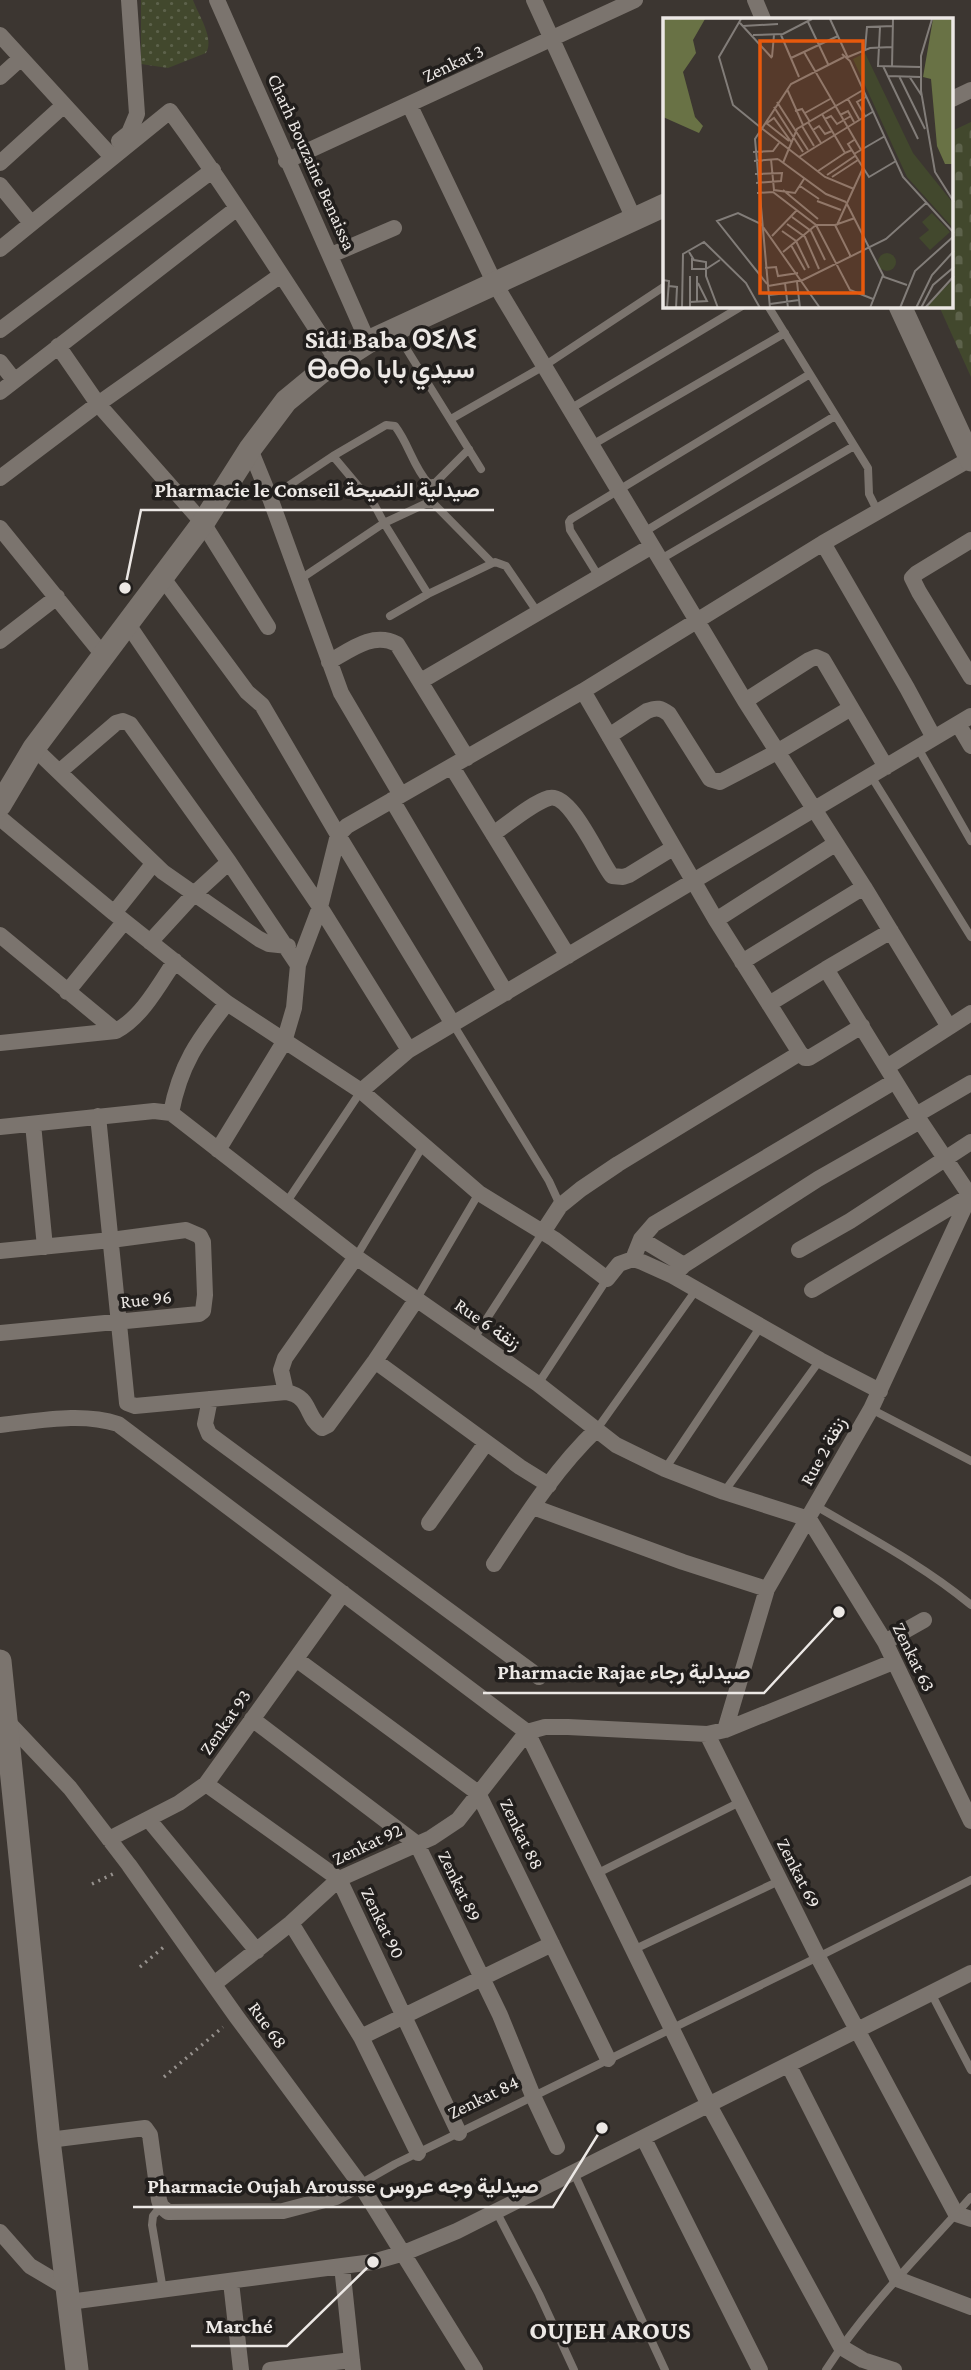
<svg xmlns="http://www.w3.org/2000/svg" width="971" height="2370" font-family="'Crimson Pro',Vazirmatn,'Noto Sans Tifinagh',serif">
<defs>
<pattern id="grass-dots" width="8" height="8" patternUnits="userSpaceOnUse" patternTransform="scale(1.75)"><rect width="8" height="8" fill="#42482d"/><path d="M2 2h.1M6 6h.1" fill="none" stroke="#5d624b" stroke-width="1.8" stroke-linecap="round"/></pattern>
<pattern id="cemetery-stones" width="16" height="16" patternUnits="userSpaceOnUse" patternTransform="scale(1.75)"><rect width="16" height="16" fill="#42482d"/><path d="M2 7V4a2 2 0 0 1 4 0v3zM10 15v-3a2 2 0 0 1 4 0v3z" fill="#5d624b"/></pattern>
</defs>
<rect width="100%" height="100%" fill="#3c3631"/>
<!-- grass -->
<path fill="url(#grass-dots)" d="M141 0H193C198 14 215 39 206 53L168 68 141 64Z"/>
<!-- cemetery -->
<path fill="url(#cemetery-stones)" d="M971 122V377L939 306H952V131Z"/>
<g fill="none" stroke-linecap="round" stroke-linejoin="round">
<!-- path -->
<path stroke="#97928e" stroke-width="3.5" stroke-dasharray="2 5" stroke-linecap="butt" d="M92 1884 115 1873
M140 1967 165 1946
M164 2077 223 2027"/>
<!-- lane -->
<path stroke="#7b746e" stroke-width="8" d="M768 306 868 468 869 494 878 512
M396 332 481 469
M570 409 742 306
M451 419 544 366 665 286
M592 445 785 333
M333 456 375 506 384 523 425 504H434L492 563
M270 498 333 456 386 425 395 426C409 444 413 467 429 484L436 482 469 449
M644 532 835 416
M661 559 854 446
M599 577 570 530 569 522 571 519 810 374
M299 580 384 523 428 594 495 562 506 566 538 613
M390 616 428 594
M918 748 971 841
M871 776 971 937
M453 1024 549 1181 560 1205
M286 1203 361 1091
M356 1257 424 1144
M416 1300 479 1193
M473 1340 543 1232
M538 1384 607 1279
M871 1409 971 1461
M597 1429 696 1290
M665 1469 761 1326
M724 1492 820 1360
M816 1506C869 1537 924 1566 971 1605
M598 1873 740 1802
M635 1949 779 1881
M931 1993 971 2070
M574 2173 665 2370
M360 2184 395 2164 818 1957 971 1880
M161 2206 153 2216 152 2225 163 2290
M496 2211 539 2294 574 2370
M826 2370C867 2306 922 2253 971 2197"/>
<!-- street -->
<path stroke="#7b746e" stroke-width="16" d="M217 0 368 342
M534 0 634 219
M755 0 763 19
M0 35 112 157
M0 77 20 59
M952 99 971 90
M410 106 495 284 745 701 864 887 949 1027
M119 141 129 133 137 114 129 0
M286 161 635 0
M0 163 64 105
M0 185 31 223
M0 249 170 111C229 192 283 278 338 362
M331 255 394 228
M0 330 213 170
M58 346 98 404 203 523 268 627
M0 362 14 380
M0 392 236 209
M250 449 270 498 341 693 401 795
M0 478 98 404 281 275
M0 528 103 655
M971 540 917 573 912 578 919 592 971 677
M823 543 907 688 934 738
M162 577 247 692 262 705 338 835 453 1024
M127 623 320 907 409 1050
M0 641 57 597
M329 662C350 650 373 631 397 644L467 758
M421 681 652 546
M583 691 716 920 800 1053 805 1058H809L862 1026
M745 701 809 660 816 657 823 660 886 767
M958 724 971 746
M609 736 647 711C657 707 661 708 669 714L710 779 720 782 777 752 851 708
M34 748 163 872 259 939 269 944 288 946
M452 767 568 956
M59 772 116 723 123 721 130 724 229 862 298 965
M392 800 506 993
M0 818 114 913 227 1003 361 1091 479 1193 554 1239 607 1279 619 1264 633 1259 642 1262 673 1276 820 1360 880 1391
M493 834C508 824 532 803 549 798 571 792 599 860 612 876L623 877 629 875 673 848
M114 913 153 864
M716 920 835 844
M891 931 826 969 916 1115 971 1197
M0 935 116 1031
M150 942 194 894 229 862
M742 962 864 887
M67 992 124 922
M769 1004 826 969
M0 1043 116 1031C142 1017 159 985 175 961
M887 1067 971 1013
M361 1091 409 1050 971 716
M171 1113 356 1257 538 1384 616 1445 665 1469 724 1492 809 1519
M171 1113C180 1065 198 1040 227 1003
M916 1115 971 1083
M98 1116 127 1403 135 1406 286 1392C312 1397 305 1417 322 1428L328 1425 375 1361 416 1300
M33 1124 45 1247
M0 1127 154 1111 171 1113
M218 1150 284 1042 294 1008 298 965 320 907 338 835 347 826 583 691 823 543 970 459
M543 1232 560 1206 581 1189 618 1164 800 1053
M641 1239 684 1265
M799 1250 850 1221 971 1142
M0 1251 111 1240 186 1230 200 1236 203 1242 205 1295 203 1311 199 1314 0 1333
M633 1259 641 1239 654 1224 895 1081
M673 1276 684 1265 818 1179 920 1121
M812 1290 971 1195
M375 1361 520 1467 549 1485
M286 1392 281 1370 285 1358 356 1257
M210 1399 205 1424 209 1434 539 1677
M0 1425C39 1421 81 1412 118 1424L527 1732 709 2105 841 2347 863 2360 894 2370
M533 1507 683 1562 767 1589
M809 1519 885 1642 971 1821
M429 1523 486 1443
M494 1564C525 1517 556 1468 597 1429
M885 1642 924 1620
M296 1659 478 1793 608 2059
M4 1718 70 1788 129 1865 236 2016 360 2184 475 2370
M252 1719 417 1844 500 2015 533 2096 557 2147
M725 1730 767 1589 871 1409 970 1195
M707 1734 818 1957 956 2214 971 2219
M206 1784 339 1879 459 2133
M149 1820 257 1951
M109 1839 179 1803 206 1784 343 1593
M291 1923 361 2037 418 2153
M214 1984 291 1923 339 1879 431 1838 458 1820 527 1732 545 1727H568L707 1734 725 1730 893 1662
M361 2037 552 1944
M789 2066 897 2279 971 2307
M644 2139 760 2370
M49 2140 145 2128 150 2135 159 2200 161 2206 168 2212 283 2211 336 2197 360 2184
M0 2232 30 2266 67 2288
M342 2266 353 2370
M231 2282 241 2370
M69 2302 342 2266 373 2262 404 2253 457 2231 971 1973
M270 2370 352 2360"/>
<!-- secondary -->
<path stroke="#7b746e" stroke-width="23" d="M900 306 971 460
M0 805 34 748 203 523 250 449 286 401 320 373 368 342 665 205
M0 1661 49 2140 77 2370"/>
</g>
<g text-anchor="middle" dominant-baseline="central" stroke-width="7" stroke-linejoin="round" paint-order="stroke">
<!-- street labels -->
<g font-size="19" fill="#ece8e5" stroke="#211e1c">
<text transform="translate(453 63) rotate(-25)">Zenkat 3</text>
<text transform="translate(312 162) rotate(66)">Charh Bouzaine Benaissa</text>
<text transform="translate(146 1299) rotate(-6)">Rue 96</text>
<text transform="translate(488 1324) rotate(35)">Rue 6 زنقة</text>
<text transform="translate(823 1451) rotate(-61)">Rue 2 زنقة</text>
<text transform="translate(914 1657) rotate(64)">Zenkat 63</text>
<text transform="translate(225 1722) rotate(-55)">Zenkat 93</text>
<text transform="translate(522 1834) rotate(64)">Zenkat 88</text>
<text transform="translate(367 1844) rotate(-25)">Zenkat 92</text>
<text transform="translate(799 1873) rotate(63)">Zenkat 69</text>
<text transform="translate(460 1886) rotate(64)">Zenkat 89</text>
<text transform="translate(383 1923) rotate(64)">Zenkat 90</text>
<text transform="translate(268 2025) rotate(54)">Rue 68</text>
<text transform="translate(483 2097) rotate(-26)">Zenkat 84</text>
</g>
<!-- district labels -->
<g font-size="26" font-weight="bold" fill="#ece8e5" stroke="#211e1c">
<text x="391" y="339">Sidi Baba ⵙⵉⴷⵉ<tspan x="391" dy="30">ⴱⴰⴱⴰ سيدي بابا</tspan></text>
<text x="610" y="2330">OUJEH AROUS</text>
</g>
</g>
<!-- overview -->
<g transform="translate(663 18)">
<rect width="290" height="290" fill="#3c3631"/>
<path d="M215 244a9 9 0 1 1 18 0a9 9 0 1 1-18 0Z" fill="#42482d"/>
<path d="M0 1H42L30 22 33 35 20 54 32 99 40 108 36 115 0 99ZM270 1H290V146H282L274 128 268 61 260 59Z" fill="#697245"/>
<path d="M202 35 250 135 290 185V210L244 159 190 41ZM290 262V290H264L267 284Z" fill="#42482d"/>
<path d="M269 195 287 214 267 232 256 220 266 212 259 204Z" fill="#42482d"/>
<path fill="none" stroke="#827d79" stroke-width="2" d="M78 1 56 39 70 87 97 109M167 1 185 40M269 1 258 38V73L272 154 291 184M145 4 165 46M77 5 109 40M80 8 115 6M217 9 215 48 257 49M90 17 120 16 149 1M118 17 136 59M202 32 204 9 230 8M141 34 198 132M179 36 187 43 240 159 291 215M109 39 111 17M185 39 207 30 229 29M128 40 175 18M220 48 255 121M229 49 230 1M225 58 257 59M236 58 262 111M246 58 259 78M124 71 140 107M185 81 196 101M114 84 145 132M111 89 140 134M132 93 139 91 147 104M142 95 167 81M159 96 182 135 189 132M177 97 185 93 191 104M202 98 194 84 203 79M162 101 168 98 174 106 188 98M102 104 126 123M145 104 158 125M104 105 111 100 129 125M139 108 151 128M97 109 162 159 191 171M150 112 156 108 162 116 169 113M191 122 185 126 206 159 233 143M90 134 110 133 116 125M191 136 222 118M136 139 211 93M108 141 111 172 132 175 141 161M115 141 163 176 183 184M91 143 115 141M120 145 134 111 200 72M155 153 182 135M92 156 119 155 118 163 93 165M164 157 192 138M169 159 195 142M137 168 156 181M120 172 155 201M94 175 110 174 153 207 187 272 210 281M154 183 178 192M183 184 221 259 244 267M129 199 148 213 162 242M124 206 142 219 156 251M172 207 188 239M174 207 200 150M119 213 133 223 146 250M109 218 134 192M128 227 142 252M26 234 31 242 43 244V258L55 290M120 234 153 207H172L192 200M29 240V251H43L57 242M102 250 113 249 115 258 135 255M27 258V290M34 258V284M0 262 6 263 4 290M134 264 137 290M122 265 125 290M104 266 54 203 75 195 98 206 157 290M6 268 14 269 13 290M105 268 140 262 223 221 263 185M106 277 135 274M27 284 44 283 35 265M107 286 136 282M19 290 20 236 41 224 83 265 97 290M107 290 92 121 128 66 181 39M207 290 220 257M237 290 252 253 291 218M253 290 269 257 291 233M258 290 270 267 291 249M262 290 291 258"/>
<path fill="#e8590c" fill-opacity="0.15" stroke="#e8590c" stroke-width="3.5" d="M97 23H200V275H97Z"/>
<rect width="290" height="290" fill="none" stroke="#ece8e5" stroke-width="3.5"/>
</g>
<!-- callouts -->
<path fill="none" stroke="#ece8e5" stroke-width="2.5" d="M125 588L141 510H494M839 1612L764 1693H483M602 2128L553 2207H133M373 2262L287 2346H191"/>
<g fill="#ece8e5" stroke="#211e1c" stroke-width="2.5">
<circle cx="125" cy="588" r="7"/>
<circle cx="839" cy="1612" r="7"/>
<circle cx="602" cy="2128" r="7"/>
<circle cx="373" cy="2262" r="7"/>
</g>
<g font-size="21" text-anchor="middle" font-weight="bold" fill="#ece8e5" stroke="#211e1c" stroke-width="7" stroke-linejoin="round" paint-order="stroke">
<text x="317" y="497">Pharmacie le Conseil صيدلية النصيحة</text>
<text x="624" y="1679">Pharmacie Rajae صيدلية رجاء</text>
<text x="343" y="2193">Pharmacie Oujah Arousse صيدلية وجه عروس</text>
<text x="239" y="2333">Marché</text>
</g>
</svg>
